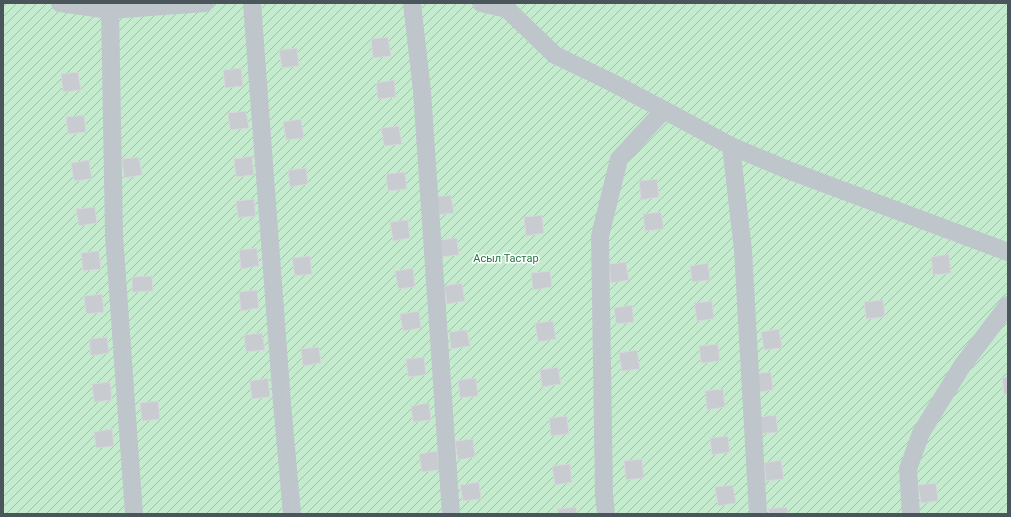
<svg xmlns="http://www.w3.org/2000/svg" width="1011" height="517" font-family="Roboto,sans-serif">
<defs>
<pattern id="garden-furrows" width="10" height="10" patternUnits="userSpaceOnUse"><rect width="10" height="10" fill="#c5ebcf"/><path d="M-1 1l2-2M0 10L10 0M9 11l2-2" fill="none" stroke="#a2c1ab"/></pattern>
</defs>
<rect width="100%" height="100%" fill="#f3f1f1"/>
<!-- garden -->
<path fill="url(#garden-furrows)" d="M3 3H1008V514H3Z"/>
<!-- building -->
<path fill="#c8ccd0" stroke="#d6d8db" d="M388 37 391 56 373 58 371 39Z
M297 48 299 66 282 68 279 50Z
M241 68 243 86 225 88 223 70Z
M78 72 81 90 63 92 61 74Z
M394 80 396 97 378 99 376 83Z
M246 111 249 128 230 130 228 113Z
M84 115 86 132 68 134 66 117Z
M301 119 304 138 286 140 283 122Z
M399 126 402 144 384 146 381 128Z
M252 156 254 175 236 177 234 159Z
M139 157 142 175 124 178 122 159Z
M89 160 92 179 74 181 71 163Z
M306 168 308 184 290 187 288 170Z
M405 172 407 189 388 191 386 174Z
M657 179 659 197 641 200 639 181Z
M451 195 454 213 436 215 433 197Z
M254 199 256 216 238 218 236 201Z
M95 207 97 223 79 226 76 209Z
M661 212 664 229 645 231 643 214Z
M542 215 544 233 526 236 524 217Z
M408 220 410 238 393 241 390 222Z
M457 238 459 255 441 257 438 240Z
M257 248 259 266 241 269 239 250Z
M99 251 101 269 83 271 81 253Z
M949 254 951 273 933 275 931 257Z
M310 256 312 274 295 276 292 258Z
M626 262 629 280 611 283 609 264Z
M708 263 710 280 692 282 690 266Z
M413 268 415 287 398 289 395 271Z
M550 271 552 287 533 290 531 273Z
M152 276 153 291 132 292V277Z
M462 283 465 301 447 304 444 286Z
M257 290 259 308 241 311 239 292Z
M102 294 104 312 86 314 84 296Z
M883 300 885 317 866 319 864 302Z
M712 301 714 319 697 321 694 303Z
M632 305 634 322 616 324 614 308Z
M419 311 421 328 403 331 400 314Z
M553 321 556 339 538 342 535 323Z
M779 329 782 348 764 350 761 332Z
M467 330 470 346 451 349 449 332Z
M262 333 265 350 246 352 244 335Z
M107 337 109 353 91 356 89 339Z
M718 344 720 361 701 363 699 346Z
M319 347 321 363 303 366 301 349Z
M637 350 640 369 622 371 619 353Z
M424 357 426 375 408 377 406 359Z
M558 367 561 384 542 387 540 370Z
M771 372 773 390 755 393 753 374Z
M1008 377V394L1004 395 1002 378Z
M268 378 270 397 252 399 250 381Z
M476 378 478 396 460 398 458 380Z
M110 382 112 400 94 402 92 384Z
M723 389 725 407 707 410 705 391Z
M158 401 160 419 142 421 140 403Z
M429 403 431 420 413 422 411 406Z
M776 415 778 432 760 434 758 417Z
M567 416 569 434 551 436 549 418Z
M112 429 114 446 96 448 94 432Z
M728 436 730 452 712 455 710 438Z
M473 439 475 457 458 460 455 441Z
M437 451 440 470 422 472 419 454Z
M642 459 644 478 626 480 624 461Z
M781 460 784 479 766 481 764 463Z
M570 464 572 482 555 485 552 466Z
M479 482 481 499 463 501 460 485Z
M936 483 938 501 921 503 918 485Z
M733 485 736 503 718 506 715 487Z
M576 507 577 514H558L557 509Z
M787 507 788 514H769L768 509Z"/>
<g fill="none" stroke-linecap="round" stroke-linejoin="round">
<!-- minor -->
<path stroke="#bec6cc" stroke-width="18" d="M60 3 110 10 205 3
M252 3 282 403 292 514
M412 3 422 91 451 514
M481 3 507 9 555 55 613 83 664 110
M110 10 114 235 134 514
M606 514 604 495 600 236 619 159 664 110 731 146
M758 514 743 250 731 146 788 170 1008 252
M911 514 908 469 921 433 962 366 1008 305"/>
</g>
<g text-anchor="middle" dominant-baseline="central" stroke-width="3" stroke-linejoin="round" paint-order="stroke">
<!-- park labels -->
<g font-size="11" fill="#237643" stroke="#fff">
<text x="506" y="258">Асыл Тастар</text>
</g>
</g>
<!-- border -->
<rect width="1011" height="517" fill="none" stroke="#4b565c" stroke-width="8"/>
</svg>
